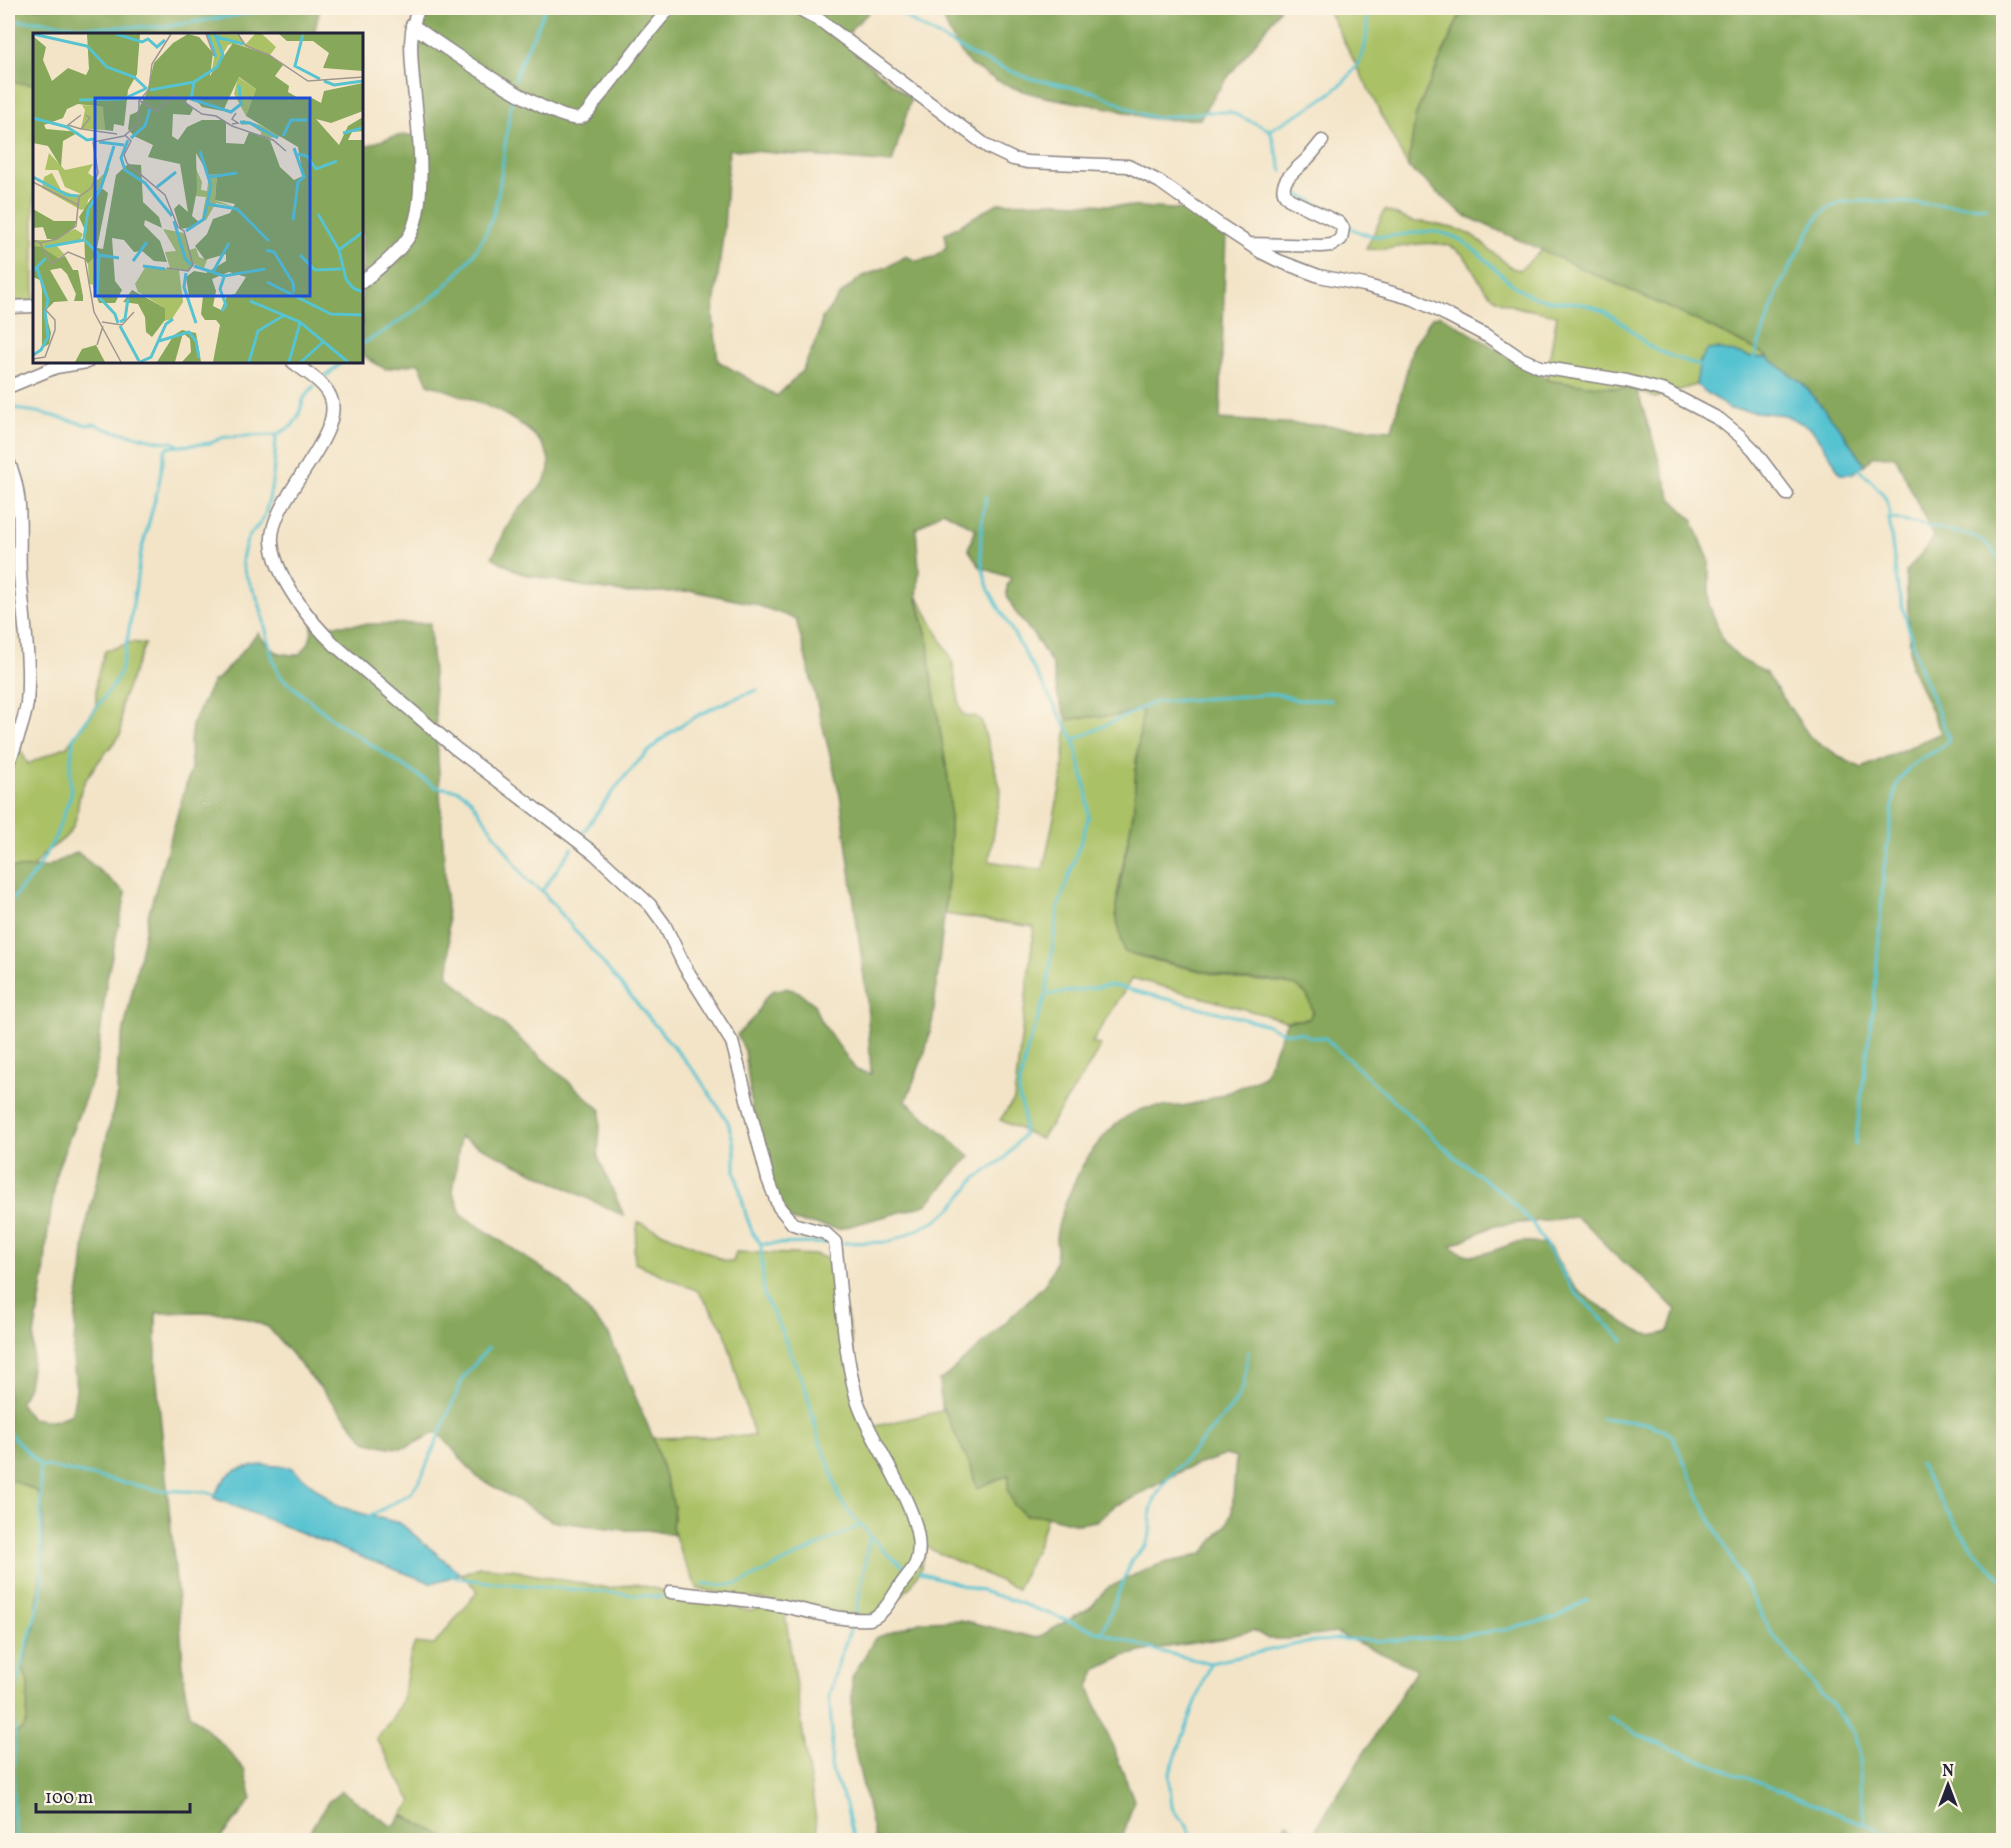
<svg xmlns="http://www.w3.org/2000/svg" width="2011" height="1848" font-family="Vollkorn,serif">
<rect width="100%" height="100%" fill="#fcf5e5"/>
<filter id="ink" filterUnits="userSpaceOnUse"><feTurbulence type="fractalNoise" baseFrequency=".0167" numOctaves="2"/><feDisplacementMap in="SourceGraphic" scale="12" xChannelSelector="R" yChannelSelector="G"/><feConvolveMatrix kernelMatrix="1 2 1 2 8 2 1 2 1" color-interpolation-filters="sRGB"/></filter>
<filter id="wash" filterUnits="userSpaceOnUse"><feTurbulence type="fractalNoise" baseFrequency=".008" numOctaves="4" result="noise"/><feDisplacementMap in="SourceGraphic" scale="24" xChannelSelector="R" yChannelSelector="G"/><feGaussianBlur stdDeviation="1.35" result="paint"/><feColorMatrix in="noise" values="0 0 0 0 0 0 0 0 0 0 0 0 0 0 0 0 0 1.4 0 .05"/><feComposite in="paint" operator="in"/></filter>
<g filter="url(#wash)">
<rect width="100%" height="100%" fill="#f3e4c8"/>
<!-- green -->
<path fill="#aac166" stroke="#667250" stroke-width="1.5" d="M1327 8H1463L1416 114 1408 167Z
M8 82 34 84V300L8 302Z
M1385 210 1414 222H1425L1457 229 1472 235 1512 268 1519 270 1543 250 1702 323 1760 352 1768 358 1751 357 1736 353 1700 361 1696 385 1655 398 1637 390 1550 381 1546 379 1557 315C1536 310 1508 309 1491 295 1475 282 1471 253 1449 246 1422 238 1394 252 1366 249Z
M917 595 952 660 960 708 964 715 970 717 975 716 981 720 1001 790 989 861 1043 870 1062 779 1067 720 1088 717 1116 716 1141 709 1142 716 1136 763 1134 809 1117 894 1116 914 1124 952 1161 962 1241 980 1270 981 1296 986 1307 995 1313 1012 1309 1019 1287 1021 1132 978 1092 1043 1101 1045 1086 1071 1041 1139 1000 1120 1014 1100 1034 927 945 914 950 860V806L948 778 930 668 928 640Z
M132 642 145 644 121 703V733C109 751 93 765 83 785 76 800 80 820 69 833 62 842 52 847 44 854 40 858 36 863 32 868H8V739L17 743 28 764 67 746 96 706V681L105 651Z
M638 1222 703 1250 724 1261 733 1262 736 1252 817 1255 829 1259 846 1313 851 1336 856 1383 867 1425 876 1426 942 1411 941 1404 971 1467 976 1487 1009 1475 1008 1491 1025 1515 1047 1516 1037 1547 1017 1589 926 1547 921 1568 911 1586 879 1618H866L698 1589 685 1564 672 1528 674 1506 653 1438 754 1436 724 1329 698 1291 635 1263 634 1250Z
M13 1480 38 1492 43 1515V1549L35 1625 23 1667 28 1683 27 1722 22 1730 8 1736V1482Z
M479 1567 513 1569 525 1573 608 1588 635 1584 750 1611 762 1608 785 1613 819 1840H451L402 1815 412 1802 376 1738C387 1727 397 1714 402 1699 408 1680 406 1663 415 1643L434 1645 478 1591 461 1574Z"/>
<!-- forest -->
<path fill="#87a75b" stroke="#54644b" stroke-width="1.5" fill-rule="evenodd" d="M8 8H320L314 34H34V84L8 82Z
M421 8H874L853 27 846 40 866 62 911 99 892 163 729 149 724 228 713 315 718 361 777 396 802 371 820 332 822 318 841 294 861 277 889 266 906 256 916 261 934 257 946 247 945 234 998 203 1059 202 1188 210 1226 232 1220 419 1392 430 1412 349 1432 317 1440 315 1550 381 1637 390 1671 498 1692 519 1709 560V605L1724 642 1742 660 1766 673 1810 737 1845 760 1862 768 1941 733 1911 667 1906 572 1934 538 1895 456H1874L1864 465 1842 431 1803 384 1760 352 1702 323 1464 215 1408 167 1416 114 1463 8H1907L1915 13 1969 8H2003V1840H1275L1287 1822 1309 1840 1417 1669 1336 1633 1290 1639H1268L1253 1630 1225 1638 1155 1649 1124 1656 1096 1670 1089 1687 1134 1800 1122 1840H875L852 1738V1678L875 1638 922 1621 961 1620 1037 1638 1091 1607 1106 1589 1146 1569 1168 1562 1189 1558 1203 1553 1228 1523 1232 1511 1236 1458 1226 1455 1185 1469 1133 1498 1116 1505 1096 1521 1078 1524 1047 1516 1025 1515 1014 1505 1008 1491 1009 1475 977 1488 971 1467 941 1404 939 1380 944 1378 987 1340 1044 1285C1051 1275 1056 1263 1057 1251 1057 1247 1056 1242 1056 1238 1058 1219 1067 1199 1075 1181 1087 1153 1115 1116 1146 1108 1161 1105 1177 1108 1192 1104 1218 1098 1240 1088 1264 1076L1287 1021 1309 1019 1313 1012 1307 995 1296 986 1270 981 1241 980 1124 952 1116 914V906L1134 809 1136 763 1142 716 1141 709 1116 716 1088 717 1067 720 1058 697 1052 664 1035 637 1014 610 1007 595V586L1011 578 980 567 968 549 976 529 943 511 916 529 919 568 917 601 928 640 930 668 948 778 950 806V860L933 1018 926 1049 906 1101 970 1156 926 1205 839 1229 794 1221 775 1210 753 1118 745 1051 737 1035 755 1016 763 1001 772 991 786 988 799 992 814 1004 820 1020 856 1070 871 1074 867 1000 840 795 796 619 754 604 693 591 629 593 585 587 520 573 492 557C502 541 506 523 519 509 529 498 543 488 548 473 561 426 461 395 428 384L419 363 385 369 368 359 362 353V148C382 140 400 131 422 137L412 52 419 38 426 37ZM1575 1217 1596 1233 1611 1252 1644 1278 1676 1310 1669 1331C1647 1343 1628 1325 1611 1313 1599 1304 1584 1298 1574 1286 1564 1275 1558 1260 1549 1247 1544 1245 1537 1242 1531 1242 1501 1239 1479 1270 1451 1246L1493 1226Z
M940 8H1280C1256 47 1222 78 1200 119 1185 119 1169 120 1154 119 1138 117 1124 111 1109 108 1067 100 1023 98 986 74 981 71 974 68 970 64 957 51 945 25 940 8Z
M312 622 328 625 430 623 450 960 448 976 601 1110 598 1157 624 1216 460 1137 453 1192 462 1215 561 1281 609 1335 653 1438 674 1506 672 1528 675 1535 648 1530H624L552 1521 477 1477 438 1432C426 1436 417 1443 406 1447 397 1450 375 1444 366 1441L268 1327 231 1313 195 1312 156 1313V1371L181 1634 184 1684 190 1714 225 1747 245 1771 252 1799 219 1840H8V1736L22 1730 27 1722 28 1683 23 1667 35 1625 43 1549V1515L38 1492 13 1480 8 1482V868L47 867 77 852 126 893 107 978 96 1070 57 1170 47 1238 44 1277 34 1336 32 1362 28 1386 20 1403 30 1418 53 1421 72 1414 76 1389 73 1359 77 1301 82 1273 86 1226 117 1094 118 1058 149 912 191 768 190 742 192 725 213 681 218 679 258 633C271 651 275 655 298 655 310 646 312 637 312 622Z
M342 1791 393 1827 402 1815 451 1840H304L328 1802Z"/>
<!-- water -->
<path fill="#57c3d1" stroke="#3c7286" stroke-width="1.5" d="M1717 349 1751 357 1768 358 1803 384 1842 431 1864 465 1852 474H1840L1830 455 1811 428 1785 415 1730 409 1696 385 1700 361 1708 350Z
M263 1465 290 1467 338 1506 367 1515 400 1523 461 1574 432 1583 369 1560 214 1498C225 1471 236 1467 263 1465Z"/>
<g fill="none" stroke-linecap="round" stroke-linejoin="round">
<!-- stream -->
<path stroke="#57c3d1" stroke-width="3" d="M895 8 900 13 916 24 976 57 1028 78 1095 92 1141 114 1157 118 1208 112H1230L1270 130
M8 21H35L88 27H163L283 8
M515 80C521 55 537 33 545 8
M1270 130C1301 111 1345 93 1361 58 1368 43 1367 24 1367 8
M1270 130 1282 171
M1289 191 1309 199 1328 212
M1347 226C1387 250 1411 224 1446 234 1478 243 1495 275 1522 291 1548 307 1567 298 1593 307 1610 313 1626 325 1639 337 1642 340 1645 344 1649 346 1664 355 1684 360 1700 366
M362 344C417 313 482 270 496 203 504 169 505 134 512 99
M1753 361 1779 288 1816 219 1828 208 1842 202 1872 201 1986 207
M326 376 342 362
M8 405 22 410 37 412 88 425 95 424 106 429 159 441 173 442 178 445
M276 435C275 462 273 492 264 517 261 524 254 529 250 535 246 542 242 554 242 562 243 575 254 588 258 600 267 624 268 658 282 678L336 722 436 787 458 790 469 797 528 882 542 891 698 1076 728 1122 735 1148V1171L746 1215 753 1234 761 1244 764 1296 778 1323 806 1390 819 1440 829 1464 839 1497 848 1511 886 1553 906 1568
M1889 518 1974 536 1985 542 2004 562
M1074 740 1155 702 1278 694 1297 700H1330
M583 833C606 800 629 767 660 741 688 717 723 702 757 690
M542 891 572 848
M8 904 35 873 54 840 71 795 70 772 73 738 115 683 121 669 126 649 141 552 158 488 165 450 169 447 180 446 211 443 224 437 276 435 292 426 298 417 304 398 314 386
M1046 995 1112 985 1268 1025 1281 1032 1302 1033 1311 1037 1325 1038 1455 1157 1506 1196 1533 1224 1574 1291 1624 1341
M1855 1145 1874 1002 1884 870 1896 785C1902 775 1909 767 1919 760 1929 753 1943 750 1949 738L1920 668 1898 591 1889 518C1892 494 1871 484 1858 467
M844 1243 890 1242 936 1221 952 1208 976 1178 1005 1158 1023 1135 1024 1125 1023 1110 1019 1097V1085L1028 1047 1046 995 1058 908 1083 835 1088 819V807L1087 793 1074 740 989 590C976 554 980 533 986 497
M761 1244 826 1243
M1601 1418 1645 1423 1662 1429 1673 1437 1704 1507 1770 1631 1854 1733 1858 1748 1864 1824
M8 1432 40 1465 159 1490 206 1492 219 1496
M1919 1464C1943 1505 1967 1549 2004 1580
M369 1517 411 1493 422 1476 463 1378 488 1348
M919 1572 1014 1601 1102 1633 1158 1651 1210 1663 1298 1644 1338 1639 1383 1641 1458 1636 1510 1629 1555 1618 1587 1600
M451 1575 457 1578 488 1582 662 1597
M703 1584 728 1585 741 1583 861 1525
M856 1615 870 1535
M851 1628 840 1657 829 1695 832 1732 831 1771 845 1801 854 1840
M1102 1633 1132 1560 1146 1545 1150 1534 1151 1510 1155 1498 1165 1482 1232 1407 1243 1388 1248 1352
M1609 1718 1642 1737 1864 1824 1899 1840
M17 1840 13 1811 15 1697 22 1664 40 1599 42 1584 40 1465
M1191 1840 1187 1825 1175 1813 1172 1807 1169 1775 1210 1663"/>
</g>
</g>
<g filter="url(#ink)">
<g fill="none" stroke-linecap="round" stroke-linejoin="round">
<!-- minor casing -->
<g stroke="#8a8382" stroke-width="15">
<path id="minor" d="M798 8 821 21 988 147 1013 159 1027 162 1128 166 1160 182 1220 225 1261 252 1279 261 1319 276 1364 285 1414 299 1447 315 1489 337 1520 358 1540 367 1627 381 1665 391 1719 419 1740 436 1753 449 1787 494
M412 25C436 42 557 126 580 118 588 115 593 104 598 98 623 68 644 36 670 8
M1250 244 1321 246 1332 245 1341 239 1343 228 1339 223 1289 199C1273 185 1296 170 1306 160 1312 154 1317 147 1322 141
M362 282C378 269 396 255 408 238 430 204 417 118 413 79 411 54 408 31 419 8
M8 307 34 306
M293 362C304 371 324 382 330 396 348 434 268 500 272 542 275 577 311 623 336 646L455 748 595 854 650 905 664 924 685 967 732 1042 768 1179 779 1207 793 1224 825 1233 835 1242C841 1293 843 1346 856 1396 867 1441 933 1520 916 1563 912 1572 905 1578 900 1586 892 1597 884 1615 870 1619 836 1621 811 1611 778 1605 743 1599 706 1596 671 1592
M8 387 56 367 87 362
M8 461C25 497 18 535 20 574 23 616 31 661 27 703 24 724 15 745 8 765"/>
</g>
<!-- minor -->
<use href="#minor" stroke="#fff" stroke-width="12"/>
</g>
</g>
<!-- overview -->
<g transform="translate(33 33)">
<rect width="330" height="330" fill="#f3e4c8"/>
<path d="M174 1 206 2 212 12 222 1H229L243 14 237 22 203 10 195 12 178 43 182 18ZM205 44 223 56 213 83 201 61ZM49 72 71 74 72 97 48 96 52 77ZM210 87 227 92 251 103 228 106V99L217 91 208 92ZM16 120 32 137 60 131 55 140 65 147 77 134 69 154 55 167 54 175 48 177 9 155 11 144 19 140 28 157 41 162 48 161 32 154 25 137H12ZM160 129 169 149 168 157 174 158 176 142 184 141 182 167 202 174 183 170 173 187 169 185 173 164 163 163ZM42 196 50 201 47 207 23 212 31 221 25 225 0 213V207H17ZM130 196 151 200 156 217 163 215 166 224 174 227 171 235 161 231 156 238 137 235 132 219 143 218ZM62 224 66 225 67 231 65 249 61 252 56 251 55 231ZM113 233 146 237 150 269 139 286 131 288 132 275 105 259 102 251Z" fill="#aac166"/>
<path d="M54 1H107L104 41 95 57 91 93 81 91 80 98 72 97 70 74 45 71 34 76 30 85 11 92 13 96 46 99 30 108 28 134 15 113 0 110V3L13 14 10 27 19 48 35 35 53 42 56 36ZM155 1 166 4 180 20 177 43 200 10 237 22 250 32 242 43 256 53 255 59 267 66 279 65 288 70 291 58 330 50V78L298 90 283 86 306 112 315 93 330 84V98L319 99 315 107H330V329H180L187 292 183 287H172L168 281 170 263H156L153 244 161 238 173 240 193 228V221L172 227 162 213 174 201 180 186 197 180 202 171 182 167 184 141 176 142 163 120 164 157 159 183 166 189 161 194 147 196 141 176 146 171 155 179 147 131 115 124 120 112 101 103 95 96 97 82 104 79 114 59 121 30 140 10ZM206 44 223 56 213 83 265 114 270 143 261 147 247 134 237 107 216 99 211 111 193 110V90L189 87H169L154 94 145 107 139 103 140 81 157 82 160 76 153 69 155 66 161 65 169 74 190 78ZM196 239 213 244 202 261 194 263 188 277 180 273 183 258 179 246ZM246 1H330V38L290 35 296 20 280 8H254ZM95 131 108 132 110 169 126 184 129 195 112 187 111 192 127 208 134 229 121 228 109 218 101 219 91 207 79 205 82 248 89 257 82 270H66L60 253 65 249 67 227 62 224 55 231 52 226 51 195 46 184 63 158 70 156 75 160 64 215 70 216 83 142ZM0 176 21 188H44L40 196 23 206H14L10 194 0 195ZM0 213 8 214 25 225 32 223 40 237H45L50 263V268H41L43 261 34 241 28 235 17 237 35 268 21 269 12 278 18 300 16 311 9 315V257L7 247 0 244ZM99 257 132 275V287L119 304 113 299 112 284 105 271 90 269ZM149 297 163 300 168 329H149L158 319 157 306 150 300 142 329H124L141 302ZM63 312 72 329H42L49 316Z" fill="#87a75b" fill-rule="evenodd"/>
<path fill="none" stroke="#57c3d1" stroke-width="3" d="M0 1 54 13 74 34 101 44 114 56M83 1 109 9 115 6 124 14 132 7M175 1 183 24M270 1 262 33 287 46M184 4 210 11M291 48 301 52 330 48M161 49 158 66 198 79 208 71 206 52M117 57 161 49 184 34 190 22 182 1M46 67 90 66 112 56M0 85 34 94 54 107 61 106M207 89 217 90 245 105M310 100 330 95M250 103 258 87H274M98 105 112 93 117 76M95 107 88 125 92 137 112 150 139 183M66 109 91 112M265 121 274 123 283 136 304 128M0 144 34 162 45 163M177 144 204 140M124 154 143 139M174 171 204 176 236 208M285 181 306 217 313 246 320 255 330 259M260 187 265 149 271 144 261 115M141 188 152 225 158 232M153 198 171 186 178 153 167 118M51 206 55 177 68 155 81 113M52 207 66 222 86 225M12 214 51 207M307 216 330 199M233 217 241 219 260 250 261 259M267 222 282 237 308 236M66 223 64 262 82 281 85 290M100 228 114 209M110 233 132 236M161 233 191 243 232 236M4 235 15 267 13 276M0 238 13 225M180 239 196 210M153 240 151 254 163 290M234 249 298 281 330 282M217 268 267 289 315 329M189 278 193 272 187 256 191 244M87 289 92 286 95 266M87 293 106 328M126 308 156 299 163 308 166 325M0 322 8 317 15 304 12 277M107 329 118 324 133 291 140 286M216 329 225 298 250 283M256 329 267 290M268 329 290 309"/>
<path fill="none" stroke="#9f9690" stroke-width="1.5" d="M173 1 181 23M205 1 213 13 236 22 275 48 330 44M107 68 124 78 141 62 169 81 183 83 199 93 240 107 253 118M53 82 57 85 48 96 84 101M199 91 205 90 199 86 203 80M48 96 35 92 48 82M92 102 98 108 91 122 94 130 132 162 145 194 151 198 160 232 155 238 134 235M0 149 45 172M0 207 7 210 24 206 43 193 46 164 58 155 65 140 60 109 91 103 106 90V68L116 56 119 31 138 1M7 210 19 231 35 219 52 226 61 279 88 329M69 289 89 292 101 279M64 312 70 293M0 326 12 324 22 297V287L10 274"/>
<path fill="#1d4ed8" fill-opacity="0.15" stroke="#1d4ed8" stroke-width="3" d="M62 65H277V263H62Z"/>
<rect width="330" height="330" fill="none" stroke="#22223b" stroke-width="3"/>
</g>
<!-- margin -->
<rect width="2011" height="1848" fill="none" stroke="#fcf5e5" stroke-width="30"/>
<!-- north arrow -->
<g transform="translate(1948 1785)" stroke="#fcf5e5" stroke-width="4.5" paint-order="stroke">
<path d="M0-4.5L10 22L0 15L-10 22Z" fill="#22223b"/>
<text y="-9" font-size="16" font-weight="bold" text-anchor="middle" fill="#22223b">N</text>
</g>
<!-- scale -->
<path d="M36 1803v9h154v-9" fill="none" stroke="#22223b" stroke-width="3"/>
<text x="45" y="1803" font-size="18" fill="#22223b" stroke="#fcf5e5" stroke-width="4.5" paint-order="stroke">100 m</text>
</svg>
